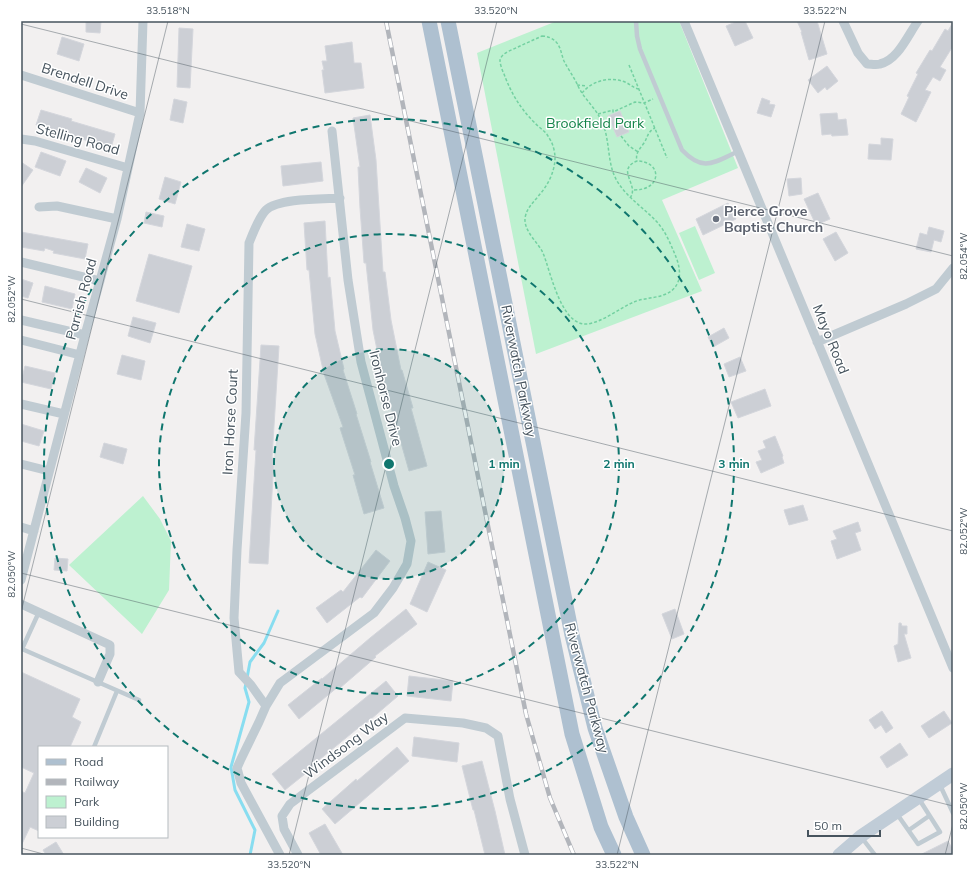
<svg xmlns="http://www.w3.org/2000/svg" width="974" height="876" font-family="Mulish,sans-serif">
<rect width="100%" height="100%" fill="#f2f0f0"/>
<!-- green -->
<path fill="#bdf1d0" d="M557 21H679L738 168 662 200 702 291 536 354 477 53Z
M695 226 715 273 699 280 679 233Z
M143 496 160 519 171 541 169 590 142 634 69 565Z"/>
<g fill="none" stroke-linecap="round" stroke-linejoin="round">
<!-- stream -->
<path stroke="#88ddf0" stroke-width="3" d="M247 678 250 662 264 643 278 611
M246 683 245 688 249 702 231 767 235 790 255 830 250 855"/>
</g>
<!-- building -->
<path fill="#cccfd5" stroke="#d4d6dc" d="M86 21H101L100 33 86 32Z
M738 21H745L753 38 735 46 726 26Z
M797 21H817L827 54 809 60 801 32H802Z
M953 22V46L940 67 946 70 940 81 933 77 925 90 931 92 916 122 901 114 909 97 907 96 918 74 916 73 930 50 932 51 945 29 948 31Z
M179 28 193 29 190 88 177 87Z
M62 37 84 44 79 61 57 54Z
M352 42 354 63H361L364 88 325 93 322 70H324L322 61H327L325 46Z
M827 66 838 81 827 90 825 87 818 93 808 80Z
M762 98 770 101 769 104 775 105 771 117 757 113Z
M174 99 187 102 183 123 170 120Z
M41 110 72 119 71 121 115 134 111 148 36 125Z
M620 111 629 132 617 137 608 116Z
M837 113 838 120 846 119 848 135 832 136 831 134 822 135 820 114Z
M370 115 376 160 383 272H385L391 320 401 370H402L413 408H411L427 466 409 471 383 379 373 330 366 263H364L360 208 358 167H360L353 118Z
M881 138 893 139 891 160 868 159 869 144 881 145Z
M41 152 66 161 60 176 35 167Z
M21 162 33 170 21 187Z
M321 162 323 181 283 186 281 166Z
M86 168 107 178 100 193 79 182Z
M165 177 181 182 175 204 159 199Z
M801 178 802 194 789 196 787 179Z
M818 193 830 219 816 225 804 199Z
M728 203 730 208 734 206 736 213 733 214 736 219 703 235 696 219Z
M146 212 164 216 162 227 144 223Z
M325 221 328 278 330 277 335 331 344 369 343 370 357 414H356L371 462H370L384 508 364 514 353 475H355L340 428 343 427 324 374 315 334 309 270H307L304 223Z
M187 224 205 229 199 251 181 247Z
M929 227 944 231 941 242 934 240 931 252 916 249 920 233 927 235Z
M21 232 88 244 85 259 53 253 54 251 45 248 44 251 21 247Z
M836 232 848 253 835 261 823 239Z
M149 254 192 266 179 313 136 301Z
M21 279 33 283 28 298 21 296Z
M45 286 75 294 72 309 42 302Z
M133 317 156 323 150 343 128 336Z
M724 328 729 338 713 347 708 337Z
M261 345 279 346 272 458H274L268 564 249 563 256 450H254Z
M122 355 145 361 141 380 117 374Z
M740 357 746 371 729 377 724 364Z
M25 366 55 373 51 389 21 382Z
M765 389 771 406 738 418 731 402Z
M21 424 44 431 39 446 21 441Z
M775 436 783 456 782 457 784 463 761 473 756 462 762 460 758 451 766 448 763 441Z
M104 443 127 449 123 464 100 457Z
M803 505 808 520 789 525 784 510Z
M441 511 445 552 428 554 425 512Z
M858 522 861 531 855 533 861 550 837 559 831 541 837 539 833 531Z
M376 550 390 561 362 598 360 597 327 623 316 608 341 590 343 592Z
M55 558 68 559 67 571 54 570Z
M428 562 446 570 427 612 410 604Z
M406 609 417 624 375 656 376 657 340 688 339 686 299 719 288 705 322 678V679L370 638Z
M675 609 684 634 672 639 662 614Z
M899 623H901L902 626H907V634H904L911 658 898 662 894 646 898 644Z
M21 672 80 699 72 717 81 722 70 747H39V831L30 827 21 846V791L25 793 34 773 21 767Z
M409 676 453 681 451 701 407 696Z
M386 681 398 696 364 725 363 724 319 760 320 762 285 790 272 774Z
M882 711 893 728 886 733 881 725 875 729 869 720Z
M944 711 952 723 929 738 921 726Z
M414 737 459 743 457 762 412 756Z
M900 743 908 755 887 768 880 757Z
M397 747 409 761 335 824 322 809 356 779 357 781Z
M482 761 495 811 505 855H485L474 810H473L462 766Z
M325 824 343 855H321L309 833Z
M948 841 953 850V855H920Z
M56 842 64 855H46L43 850Z"/>
<g fill="none" stroke-linecap="round" stroke-linejoin="round">
<!-- path -->
<path stroke="#73d1a1" stroke-width="1.5" stroke-dasharray="3 2" stroke-linecap="butt" d="M542 36C547 36 552 38 555 41 561 46 561 54 564 61 568 69 574 77 578 86 584 99 596 108 602 122 611 141 606 166 619 184 629 199 645 209 657 222 666 232 671 245 676 257 679 264 681 275 678 282 671 300 647 296 634 302 620 308 607 319 592 323 562 333 551 272 543 253 538 242 524 232 525 218 527 207 534 202 540 194 548 185 555 171 555 158 555 152 553 143 549 138 546 131 539 128 534 122 520 108 511 93 504 74 502 70 500 64 500 60 501 56 504 54 507 52Z
M629 65 667 158
M577 85 587 86
M582 93C592 81 609 76 625 82 630 84 633 88 639 89
M598 114 613 110V112L635 102 644 103 653 99
M621 136 629 146 638 152
M634 190C663 190 662 161 637 161
M630 198C640 185 615 170 637 161 635 153 640 149 644 143 648 137 647 132 655 128"/>
<!-- lane -->
<path stroke="#c0cbd2" stroke-width="4.5" d="M636 21 637 36 640 49 682 150C704 173 714 162 739 151
M21 649H22L39 612
M22 649 139 700
M94 747 117 691
M940 785 953 813
M897 814 918 844 940 832 919 799
M909 830 929 816
M862 838 875 855"/>
<!-- street -->
<path stroke="#c0cbd2" stroke-width="9" d="M684 21 953 668
M843 21 858 53 867 64C871 64 876 65 880 64 898 60 908 35 918 21
M21 75 140 113
M21 139 35 141 128 168
M39 207 57 206 117 219
M21 262 100 281
M21 320 85 335
M21 340 80 355
M817 342 906 304 936 289 953 268
M21 404 64 414
M21 464 49 471
M21 527 34 531
M21 580 85 335 117 219 140 113 143 21
M21 604 110 645V654L98 682
M266 706 251 685 239 672 234 618 237 550 246 413 249 243C253 233 259 217 266 210 278 198 323 199 340 198
M280 855 241 783 237 768 241 759 259 722 266 706 280 683 374 613 393 588 407 564 411 541 405 518 394 486 361 362 348 280 332 131
M298 855 284 829 282 816 290 804 405 718 463 723 486 728 498 736 510 799 525 855"/>
<!-- secondary -->
<path stroke="#c0ccd7" stroke-width="13" d="M839 855 861 836 953 774"/>
<!-- primary -->
<path stroke="#aec0d0" stroke-width="15" d="M429 21 572 734 601 827 614 855
M448 21 572 635 595 728 626 817 643 855"/>
<!-- rail casing -->
<g stroke="#b2b5bb" stroke-width="4.5">
<path id="rail" d="M386 21 526 714 550 798 574 855"/>
</g>
<!-- rail -->
<use href="#rail" stroke="#fff" stroke-width="3" stroke-dasharray="9" stroke-linecap="butt"/>
</g>
<!-- ticks -->
<path fill="none" stroke="#47545e" stroke-width="1" stroke-opacity="0.45" d="M21 24 953 256M21 299 953 531M21 573 953 806M21 612 168 21M21 848 47 855M289 855 497 21M617 855 825 21M945 855 953 824"/>
<!-- distance rings -->
<circle cx="389" cy="464" r="115" fill="#0f766e" fill-opacity=".12"/>
<g fill="none" stroke="#0f766e" stroke-width="2" stroke-dasharray="7 5">
<circle cx="389" cy="464" r="115"/>
<circle cx="389" cy="464" r="230"/>
<circle cx="389" cy="464" r="345"/>
</g>
<!-- markers -->
<circle fill="#6b7280" stroke="#fff" stroke-width="1.5" cx="716" cy="219" r="4"/>
<g text-anchor="middle" dominant-baseline="central" stroke-width="3" stroke-linejoin="round" paint-order="stroke">
<!-- street labels -->
<g font-size="14" fill="#47545e" stroke="#fff">
<text transform="translate(85 81) rotate(18)">Brendell Drive</text>
<text transform="translate(78 139) rotate(15)">Stelling Road</text>
<text transform="translate(81 299) rotate(-75)">Parrish Road</text>
<text transform="translate(831 339) rotate(68)">Mayo Road</text>
<text transform="translate(519 371) rotate(79)">Riverwatch Parkway</text>
<text transform="translate(386 398) rotate(76)">Ironhorse Drive</text>
<text transform="translate(230 422) rotate(-87)">Iron Horse Court</text>
<text transform="translate(587 688) rotate(75)">Riverwatch Parkway</text>
<text transform="translate(346 745) rotate(-37)">Windsong Way</text>
</g>
<!-- park labels -->
<g font-size="14" fill="#138449" stroke="#fff">
<text x="595" y="123">Brookfield Park</text>
</g>
<!-- worship labels -->
<g font-size="14" font-weight="bold" fill="#5b616d" stroke="#fff" text-anchor="start">
<text x="724" y="211">Pierce Grove<tspan x="724" dy="16">Baptist Church</tspan></text>
</g>
</g>
<circle cx="389" cy="464" r="6" fill="#0f766e" stroke="#fff" stroke-width="2"/>
<g font-size="12" text-anchor="middle" font-weight="bold" fill="#0f766e" stroke="#fff" stroke-width="3" stroke-linejoin="round" paint-order="stroke">
<text x="504" y="468">1 min</text>
<text x="619" y="468">2 min</text>
<text x="734" y="468">3 min</text>
</g>
<!-- border -->
<rect width="974" height="876" fill="none" stroke="#ffffff" stroke-width="44"/>
<!-- legend -->
<rect x="38" y="746" width="130" height="92" fill="#ffffff" stroke="#b5bbbf"/>
<rect x="46" y="759" width="20" height="6" fill="#aec0d0" stroke="#b5bbbf"/>
<text x="74" y="766" font-size="12" fill="#47545e">Road</text>
<rect x="46" y="779" width="20" height="6" fill="#b2b5bb" stroke="#b5bbbf"/>
<text x="74" y="786" font-size="12" fill="#47545e">Railway</text>
<rect x="46" y="796" width="20" height="12" fill="#bdf1d0" stroke="#b5bbbf"/>
<text x="74" y="806" font-size="12" fill="#47545e">Park</text>
<rect x="46" y="816" width="20" height="12" fill="#cccfd5" stroke="#b5bbbf"/>
<text x="74" y="826" font-size="12" fill="#47545e">Building</text>
<!-- scale -->
<path d="M808 830v6h72v-6" fill="none" stroke="#47545e" stroke-width="2"/>
<text x="814" y="830" font-size="12" fill="#47545e" stroke="#ffffff" stroke-width="3" paint-order="stroke">50 m</text>
<rect x="22" y="22" width="930" height="832" fill="none" stroke="#47545e" stroke-width="1.5"/>
<g font-size="10" text-anchor="middle" fill="#47545e">
<text x="168" y="14">33.518°N</text>
<text x="496" y="14">33.520°N</text>
<text x="825" y="14">33.522°N</text>
<text transform="translate(963 256) rotate(-90)" y="4">82.054°W</text>
<text transform="translate(11 299) rotate(-90)" y="4">82.052°W</text>
<text transform="translate(963 531) rotate(-90)" y="4">82.052°W</text>
<text transform="translate(11 574) rotate(-90)" y="4">82.050°W</text>
<text transform="translate(963 806) rotate(-90)" y="4">82.050°W</text>
<text x="289" y="868">33.520°N</text>
<text x="617" y="868">33.522°N</text>
</g>
</svg>
